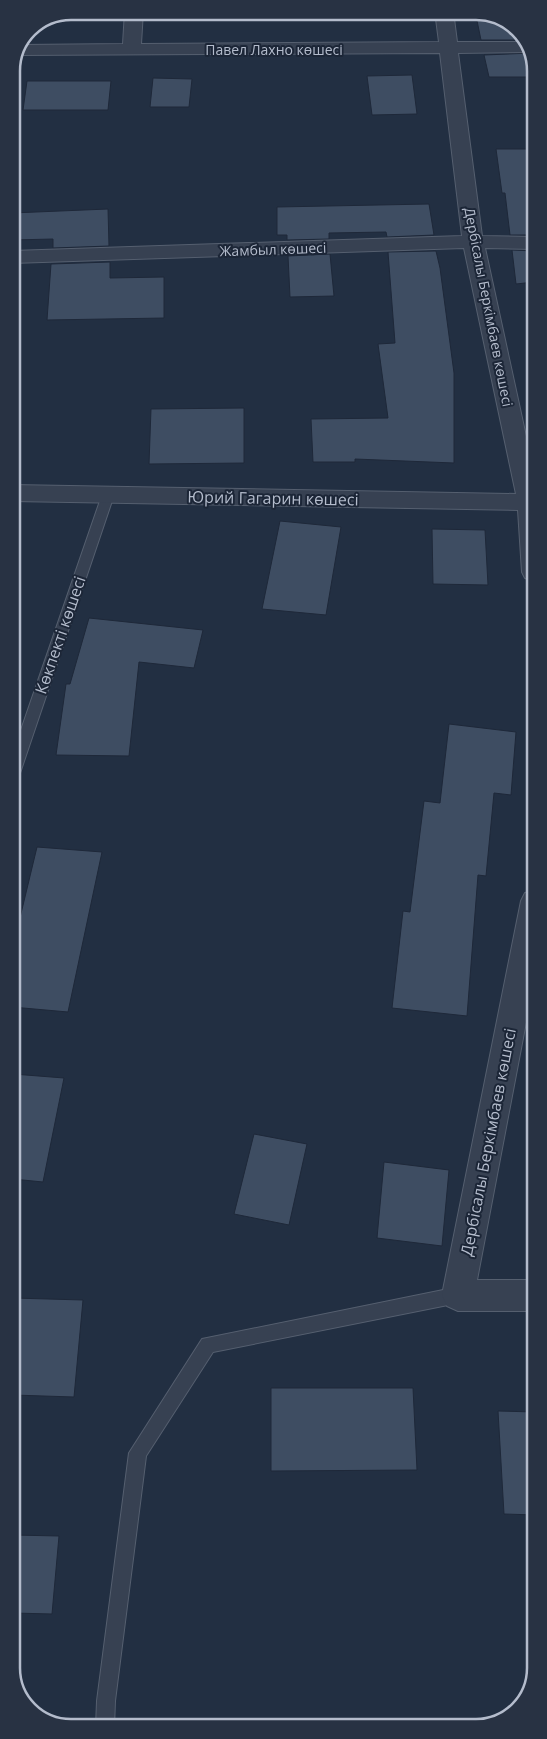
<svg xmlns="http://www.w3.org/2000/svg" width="547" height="1739" font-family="'Open Sans',sans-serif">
<rect width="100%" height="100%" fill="#222f42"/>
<!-- building -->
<path fill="#3e4d62" stroke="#1e2839" d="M475 11H480L515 26 524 40H481Z
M532 53 534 77H489L484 55Z
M412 75 417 114 372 115 367 76Z
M153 78 192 79 189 107H150Z
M27 81H111L108 110H23Z
M496 149H534V235H510L505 193H502Z
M429 204 434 235 387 237 386 232 329 233V239L287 240V235H277V207Z
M108 209 109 246 53 248V239L12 240V213Z
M512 250 534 251V282L516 284Z
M436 251 440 268 454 373V463L355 459V462H313L311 419 388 418 378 344 395 343 388 252Z
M330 254 334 296 290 297 288 256Z
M110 262V278L164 277V318L47 320 51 264Z
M244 408V463L149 464 151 409Z
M280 521 341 527 326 615 262 609Z
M432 529 485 530 488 585 433 584Z
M89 618 203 630 194 668 139 662 129 756 56 755 66 684H70Z
M449 724 516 732 511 795 494 793 486 876 478 875 467 1016 392 1008 403 911 410 912 424 801 440 803Z
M37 847 102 852 68 1012 12 1007V951Z
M13 1074 64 1078 43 1182 13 1179Z
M254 1134 307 1144 289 1225 234 1214Z
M384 1162 449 1170 442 1246 377 1238Z
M13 1298 83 1300 74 1397 13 1395Z
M271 1388H413L417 1470 271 1471Z
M498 1411 535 1412 536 1515 504 1514Z
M13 1535 59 1536 52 1614 13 1613Z"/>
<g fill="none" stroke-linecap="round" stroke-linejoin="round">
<!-- lane casing -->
<g stroke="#555f6f" stroke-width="2">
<path id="lane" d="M108 491 114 495 19 776 17 780 12 781V756L102 495Z
M458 1287 464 1289 466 1295 464 1301 458 1303 213 1352 146 1456 115 1701 114 1727H96L97 1701 129 1453 202 1339Z"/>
</g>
<!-- street casing -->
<g stroke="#555f6f" stroke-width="2">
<path id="street" d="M125 11H143L141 44 439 42 435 11H453L457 42H525L531 52 458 53 482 236 534 237V249L485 248 534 473V581L525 578 522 572 518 510 12 501V485L516 494 464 248 12 263V251L462 236 440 53 17 55 22 45 123 44Z
M535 890V975L477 1280H535V1311H458L447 1306 442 1295 521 901 525 893Z"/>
</g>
<!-- lane -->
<use href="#lane" fill="#374152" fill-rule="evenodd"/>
<!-- street -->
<use href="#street" fill="#374152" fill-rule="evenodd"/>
</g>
<g text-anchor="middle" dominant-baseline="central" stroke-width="4" stroke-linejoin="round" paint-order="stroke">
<!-- far-street labels -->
<g font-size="14" fill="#b4bccc" stroke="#1c2637">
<text x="274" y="49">Павел Лахно көшесі</text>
<text transform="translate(273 249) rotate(-2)">Жамбыл көшесі</text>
<text transform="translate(489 307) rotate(79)">Дербісалы Беркімбаев көшесі</text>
</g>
<!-- street labels -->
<g font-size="16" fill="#b4bccc" stroke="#1c2637">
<text transform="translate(273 498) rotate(1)">Юрий Гагарин көшесі</text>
<text transform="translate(60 635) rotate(-71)">Көкпекті көшесі</text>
<text transform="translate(488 1142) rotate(-79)">Дербісалы Беркімбаев көшесі</text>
</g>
</g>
<!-- crop -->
<path d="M0 0H547V1739H0ZM71 20H476A51 51 0 0 1 527 71V1668A51 51 0 0 1 476 1719H71A51 51 0 0 1 20 1668V71A51 51 0 0 1 71 20Z" fill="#283243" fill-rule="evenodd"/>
<path fill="none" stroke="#b4bccc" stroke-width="2.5" d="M71 20H476A51 51 0 0 1 527 71V1668A51 51 0 0 1 476 1719H71A51 51 0 0 1 20 1668V71A51 51 0 0 1 71 20Z"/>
</svg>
